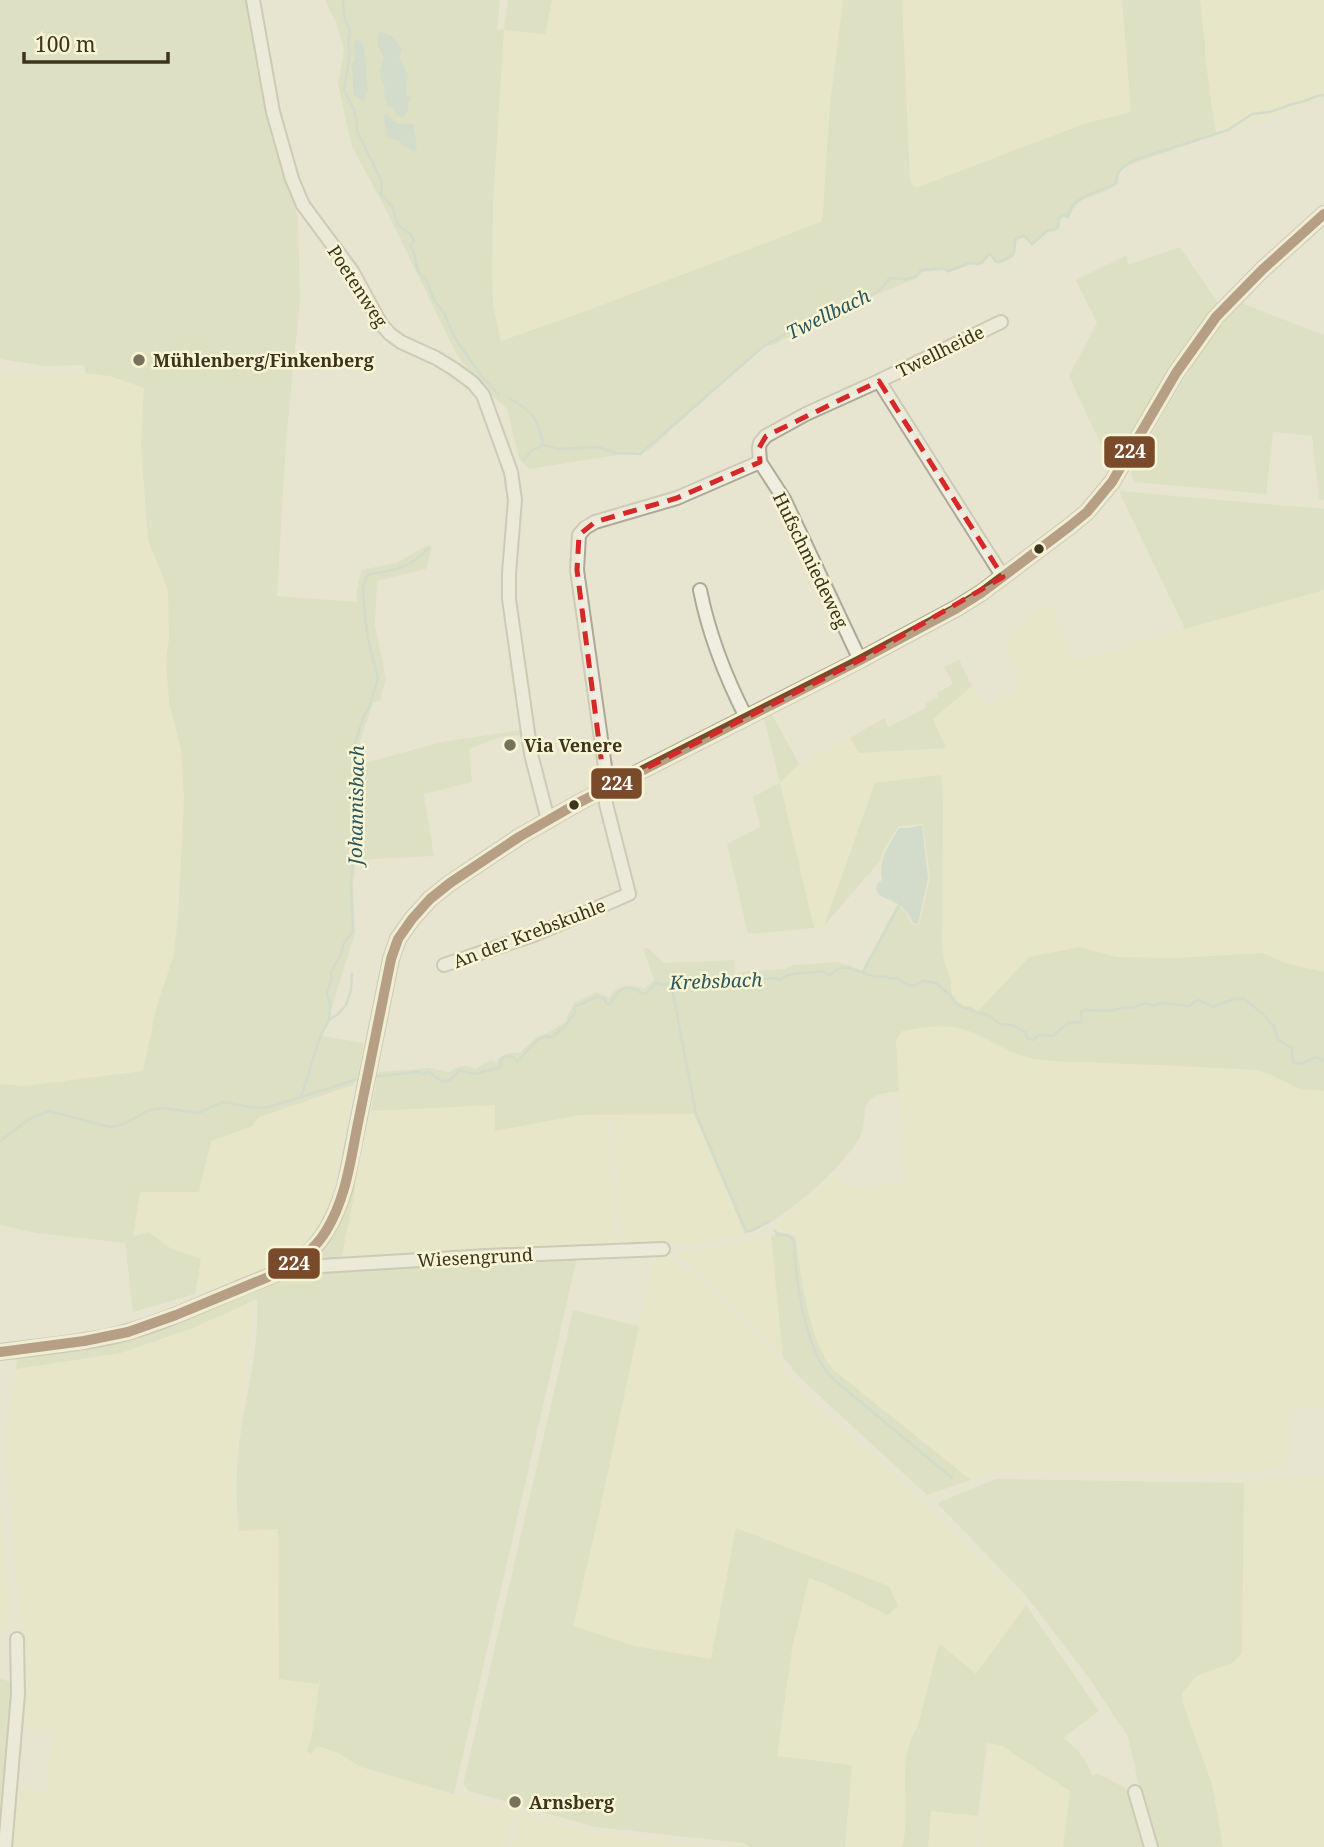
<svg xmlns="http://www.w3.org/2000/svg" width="1324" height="1847" font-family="'Noto Serif',serif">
<rect width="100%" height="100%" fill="#e7e5cf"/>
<!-- farmland -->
<path fill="#e6e7bf" d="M552 0H843L830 104 823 214 821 222 578 314 501 341 493 305 492 275 493 201 504 29 545 33Z
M902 0H1122L1131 112 1084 124 918 187 913 186 910 181Z
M1200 0H1324V99L1216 135 1205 57V46Z
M0 373H86L110 376 144 388 141 445 148 539 168 590 169 639 166 659 169 702 181 750 184 799 178 918 173 958 157 1005 143 1071 24 1086 0 1084Z
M1324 590V972L1289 964 1262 953 1176 958 1117 957 1078 947 1029 957 978 1011 970 1006H965L957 1001 951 994 950 978 944 960 942 944 943 800 941 776 875 783 824 926 814 928 780 783 799 764 850 738 859 753 946 748 933 719 972 686 985 708 1014 693 1021 680 1018 670 1006 648 1008 639 1025 619 1048 602 1073 661Z
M948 1026 968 1031 998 1046 1033 1059 1096 1064 1123 1063 1256 1070 1267 1073 1300 1089 1324 1091V1406L1289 1410 1288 1468 1240 1471 1002 1470 971 1480 836 1372 826 1363 820 1350 809 1317 795 1237 780 1232 777 1224 810 1198 840 1170 842 1186 845 1187 906 1184 896 1040 902 1031 923 1027Z
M353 1085 330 1202 317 1228 298 1249 286 1257 273 1263 195 1294 201 1259 170 1248 149 1232 133 1237 140 1192H199L211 1141 252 1126 259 1117Z
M495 1105V1130L580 1115 606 1114 616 1247 341 1261 371 1111Z
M694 1114 745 1234 722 1240 699 1243 623 1247 611 1115Z
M760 1236H771L783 1357 761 1331 710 1283 674 1252 718 1248 742 1243Z
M655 1252 672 1260 698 1279 719 1299 766 1346 796 1384 824 1413 927 1505 1026 1605 976 1675 939 1644 918 1726 912 1735 904 1777 905 1823 902 1847H845L852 1765 777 1756 792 1649 808 1577 825 1584 737 1528 711 1659 635 1646 572 1626 599 1514Z
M252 1301 251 1331 233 1464 231 1490 233 1514 236 1532 278 1528 279 1679 318 1684 313 1729 307 1751 322 1747 338 1753 361 1768 512 1811 515 1816 503 1847H8L16 1784 45 1793 53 1731 22 1727 26 1695 24 1641 18 1599 13 1542 7 1442 9 1417 16 1369 121 1353 193 1328Z
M1324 1475V1847H1223L1212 1784 1182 1700V1692L1197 1676 1232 1663 1242 1654 1244 1483Z
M0 1496 11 1630 0 1635Z
M992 1744 1002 1746 1070 1791 1063 1847H983L984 1817Z
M931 1811 978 1816 976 1847H928Z
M522 1814 581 1831 707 1847H510Z"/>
<!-- green -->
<path fill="#d1dab1" d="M0 0H248L298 219 300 300 286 441 277 596 357 602 356 596 361 570 396 563 426 546 432 548 426 569 377 581 375 625 386 679 380 701 373 703 360 741 358 765 441 742 521 730V735L501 737 469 749 472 782 424 794 434 856 356 860 353 886 355 933 323 1036 364 1043 358 1076 353 1085 259 1117 252 1126 211 1141 199 1192H140L133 1236 149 1232 170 1248 201 1259 195 1294 133 1312 125 1243 36 1233 0 1225V1084L24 1086 143 1071 157 1005 173 958 178 918 184 799 181 750 169 702 166 659 169 639 168 590 148 540 141 445 144 388 110 376 86 373 84 365 46 366 0 359Z
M325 0H500L497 30 504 29 508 0H552L545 34 504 30 493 201 492 275 493 305 501 341 578 314 821 222 823 214 830 104 843 0H902L910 181 913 186 918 187 1084 124 1131 112 1122 0H1200L1205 46V57L1216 135 1126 166 1119 173 1118 184C1113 187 1108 190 1103 192 1083 200 1078 197 1069 219L1064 217 1060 220V228L1055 231 1048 232 1032 246 1024 238 1017 240C1012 259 1021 254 999 264L994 262 990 256 983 264 970 265 948 273 944 270 922 272 917 278 844 308 773 345 764 346 649 450 529 469 519 458 507 408 485 390 458 357 382 202 352 147 338 84 344 50 337 25Z
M1180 247 1218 303 1177 357 1111 467 1069 376 1097 323 1076 280 1127 255 1128 265Z
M1241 303 1324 335V500L1319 499 1312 436 1273 432 1266 494 1135 482 1131 475 1132 467 1192 365 1217 330Z
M1119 491 1324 509V590L1185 629Z
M959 659 972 686 933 719 946 748 859 753 850 738 884 718 888 727 927 707 925 704 938 697 937 693 953 684 944 667Z
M772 714 799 764 780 783 814 928 748 934 727 844 760 827 753 797 780 783 764 718Z
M941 775 943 800 942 944 944 960 950 978 952 994 957 1001 965 1006H970L978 1011 1029 957 1079 947 1117 957 1176 958 1262 953 1289 964 1324 972V1091L1300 1089 1267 1073 1256 1070C1213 1068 1170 1065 1127 1064 1096 1062 1066 1063 1035 1059 1010 1055 990 1038 966 1030 945 1023 924 1027 902 1031L896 1040 899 1091C889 1093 876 1092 869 1101 862 1111 866 1127 860 1137 842 1169 780 1224 745 1234L694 1114 580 1115 495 1131V1105L371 1111 378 1072 430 1068 449 1072C458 1066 466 1063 475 1069L491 1060 497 1063 498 1058C506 1054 511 1052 519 1053L537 1037 549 1032 567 1021 566 1018 574 1003 596 992 609 998C617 983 632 985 645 988L654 980 643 948H648L664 963 734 960 735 974 747 971 785 969 794 965 839 962 862 970 897 905 905 911 912 924 919 925 930 878 923 824 899 826 884 849 880 861 824 926 875 783Z
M356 1186 341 1261 314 1263 312 1260C335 1236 342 1215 356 1186Z
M779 1232 795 1236C802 1276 807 1343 836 1372L971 1480 927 1495 800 1378 783 1357 771 1236Z
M577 1258 454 1794 361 1767 338 1753 322 1747H316L312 1754 307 1751 313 1729 320 1680 318 1684 279 1679 278 1529 239 1531C236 1506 236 1481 238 1455 243 1403 260 1352 257 1299L193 1328 121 1353 16 1369 17 1359 120 1342 191 1317 284 1278 307 1274 335 1270Z
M573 1310 639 1326 599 1514 573 1626 635 1646 711 1659 736 1528 889 1586 898 1606 888 1615 825 1584 809 1578 792 1649 777 1756 852 1765 845 1847H751L742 1843 595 1827 469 1791 463 1785Z
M996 1479 1244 1483 1242 1654 1232 1663 1197 1676 1182 1693V1701L1212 1784 1223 1847H1153L1128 1737 1089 1678 1027 1597 937 1503Z
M1026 1605 1099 1711 1063 1738C1079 1748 1085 1759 1093 1776L1097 1773 1132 1792 1147 1847H1063L1070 1791 1002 1746 987 1743 978 1816 931 1811 928 1847H902C913 1808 894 1763 918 1726L939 1643 976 1674Z
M0 1678 13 1683 14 1694 0 1817Z"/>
<!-- water -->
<path fill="#bacfc6" d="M381 32C391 33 398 42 402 50L399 58 408 74 406 94 411 98 408 103V111L403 117 397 115 394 109 388 106 384 94 385 87 381 79 380 70 384 57 378 46V34Z
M356 39 362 41 364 47 368 91 363 101 353 94V75L351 65 355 60 354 46Z
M386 114 398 124H413L417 145 415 152 412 151 397 140H392L387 136 385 123 383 118Z
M922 825 928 878 918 924 913 923C906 906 896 902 880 896L876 889 878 883 882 880C878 858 889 846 899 828H909Z"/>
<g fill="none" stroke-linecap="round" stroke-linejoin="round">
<!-- stream -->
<path stroke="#bacfc6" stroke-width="2.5" d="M343 0 344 16 350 32 348 44 350 53 344 90 354 110 357 122V131L382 182 381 194 392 206 398 225 410 234 414 240 410 246 414 253 418 271 426 280 435 301 444 313 455 338 480 374 499 395
M509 398C531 410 540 420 543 445
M543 445 559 449 598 447 616 453 640 454 764 346 796 328 827 315 830 310 844 308 847 302C864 302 881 293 889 278L907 279 915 277 921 270 943 268 948 271 970 263 978 264 981 263 989 254H991L995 261 999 262C1015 255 1015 256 1015 239L1024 235 1032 244 1048 230H1054L1058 227V219L1063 215 1068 217C1069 214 1070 209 1072 206 1080 196 1104 190 1116 183 1115 170 1127 164 1137 159L1228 130 1252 114 1270 112 1289 105 1305 101 1317 96 1324 95
M524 460 532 450 543 445
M863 972 900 904
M671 983 696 1114 746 1231H751L770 1221
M329 1020 330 1006 327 992 332 979 331 972 340 956 344 943 353 931 351 884 353 858 356 740 363 718 369 707 378 679 368 639 365 618 363 588 365 580 369 574C394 571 413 567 429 547
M371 1077 418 1072 424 1074 429 1072 441 1081H449L460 1070 474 1074 499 1068 501 1066V1060L505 1056H512L517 1062 538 1039 547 1036 550 1038C561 1032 568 1022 575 1013L574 1009 575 1006C584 1005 595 994 604 998L606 1003 610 1004C618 989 628 981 642 994L646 993 656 983 662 985 685 980H723L745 977 757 980 775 978 780 980C795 969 806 975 822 971L829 975C833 973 836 970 840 968 851 964 872 981 885 976L891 979 898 978C908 986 912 989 923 981L936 983 951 996 955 1003 964 1008H968L979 1014H986L1000 1024 1012 1025 1025 1032 1027 1038 1033 1040 1039 1035 1053 1036 1068 1023 1082 1022 1081 1012 1086 1010 1108 1011 1126 1007 1131 1008 1146 1003 1155 1006 1161 1003 1189 1006 1198 1000 1213 1007 1234 999H1244L1262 1013 1275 1028 1277 1039 1292 1048 1293 1062 1301 1064 1316 1057 1324 1061
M301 1097 361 1078
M0 1141 29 1119 49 1111 110 1127 124 1124 149 1110 164 1108 198 1113 223 1102 255 1108 269 1107 301 1097 321 1034 329 1020 337 1015 346 1005 351 990 352 974
M775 1231 778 1235H788L794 1241C795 1278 804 1337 824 1368 828 1374 834 1379 839 1384L952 1478"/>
<!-- minor casing -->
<g stroke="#ada997" stroke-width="16">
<path id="minor" d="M253 0 273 112 292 179 303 205 352 271 381 324 390 334 401 342 436 358 454 369 473 383 483 395 511 472 515 500 509 573V599L531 754 548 820
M879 381 1001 322
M760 462 784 499 860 660
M700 590C709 635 725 676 746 717
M444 965 534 935 629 894 606 804V774L577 570 579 535 585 528 595 522 677 498 760 462 759 448 760 443 766 436 806 414 879 381 1003 577
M288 1268 487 1256 663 1249
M1135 1792 1151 1847
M5 1847 18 1694 17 1639"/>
</g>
<!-- tertiary casing -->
<g stroke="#ada997" stroke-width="18">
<path id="tertiary" d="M0 1352C37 1347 75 1344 112 1336 156 1326 197 1306 238 1289 261 1279 286 1272 305 1256 326 1238 337 1213 345 1187L391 959 398 939 412 919 430 899 450 883 519 837 578 803 860 660 957 608 981 593 1070 526 1087 512 1112 482 1176 373 1216 317 1262 270 1324 214"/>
</g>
<!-- minor -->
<use href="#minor" stroke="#efeee1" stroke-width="12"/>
<!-- tertiary -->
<use href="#tertiary" stroke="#efeee1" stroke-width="14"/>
<!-- bus-1 casing -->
<g stroke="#f8f5d5" stroke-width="16">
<path id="bus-1" d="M0 1352 84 1341 128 1332 176 1315 273 1275C295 1265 313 1252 326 1231 347 1197 351 1156 359 1118 370 1065 380 1012 391 959L398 939 412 919 430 899 450 883 519 837 578 803 860 660 957 608 981 593 1070 526 1087 512 1112 482 1176 373 1216 317 1262 270 1324 214"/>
</g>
<!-- bus-1 -->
<use href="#bus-1" stroke="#7a4b2a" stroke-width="10"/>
</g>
<!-- marked area -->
<path d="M0 0H1324V1847H0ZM879 381 1003 577 860 660 605 789 577 570 579 535 595 522 677 498 760 462 759 448 766 436Z" fill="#e7e5cf" fill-opacity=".55" fill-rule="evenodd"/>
<path fill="none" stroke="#d62828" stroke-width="5" stroke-dasharray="14 9" stroke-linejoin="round" d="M879 381 1003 577 860 660 605 789 577 570 579 535 595 522 677 498 760 462 759 448 766 436Z"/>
<!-- markers -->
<g fill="#78715c" stroke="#f8f5d5" stroke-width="2.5">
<circle cx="139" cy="360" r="7"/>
<circle cx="510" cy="745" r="7"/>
<circle cx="515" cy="1802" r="7"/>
</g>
<g fill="#3d331e" stroke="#f8f5d5" stroke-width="2.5">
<circle cx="1039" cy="549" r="6"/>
<circle cx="574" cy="805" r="6"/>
</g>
<g text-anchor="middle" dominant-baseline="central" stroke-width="5" stroke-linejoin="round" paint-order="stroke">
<!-- street labels -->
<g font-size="18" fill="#3d331e" stroke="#f8f5d5">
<text transform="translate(358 286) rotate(57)">Poetenweg</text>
<text transform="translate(940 351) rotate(-26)">Twellheide</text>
<text transform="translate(811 560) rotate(64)">Hufschmiedeweg</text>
<text transform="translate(529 933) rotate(-21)">An der Krebskuhle</text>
<text transform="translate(475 1257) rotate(-3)">Wiesengrund</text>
</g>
<!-- poi labels -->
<g font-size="18" font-weight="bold" fill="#3d331e" stroke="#f8f5d5" text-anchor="start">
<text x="153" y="360">Mühlenberg/Finkenberg</text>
<text x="524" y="745">Via Venere</text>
<text x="529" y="1802">Arnsberg</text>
</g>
<!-- water labels -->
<g font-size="19" font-style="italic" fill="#2c575e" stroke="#f8f5d5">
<text transform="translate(828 314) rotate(-26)">Twellbach</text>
<text transform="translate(356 805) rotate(-89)">Johannisbach</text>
<text transform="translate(716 981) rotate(-2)">Krebsbach</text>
</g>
</g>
<g stroke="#f8f5d5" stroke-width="2.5">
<rect x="1103" y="435" width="53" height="34" rx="7" fill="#7a4b2a"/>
<rect x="590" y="767" width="53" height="33" rx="7" fill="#7a4b2a"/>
<rect x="267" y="1247" width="54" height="33" rx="7" fill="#7a4b2a"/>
</g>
<g font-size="19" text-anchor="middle" font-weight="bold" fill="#fff">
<text x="1130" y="458">224</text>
<text x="617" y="790">224</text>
<text x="294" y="1270">224</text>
</g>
<!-- scale -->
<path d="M24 52v10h144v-10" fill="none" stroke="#3d331e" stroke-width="3.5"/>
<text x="35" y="52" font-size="21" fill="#3d331e" stroke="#f8f5d5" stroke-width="5" paint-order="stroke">100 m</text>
</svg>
